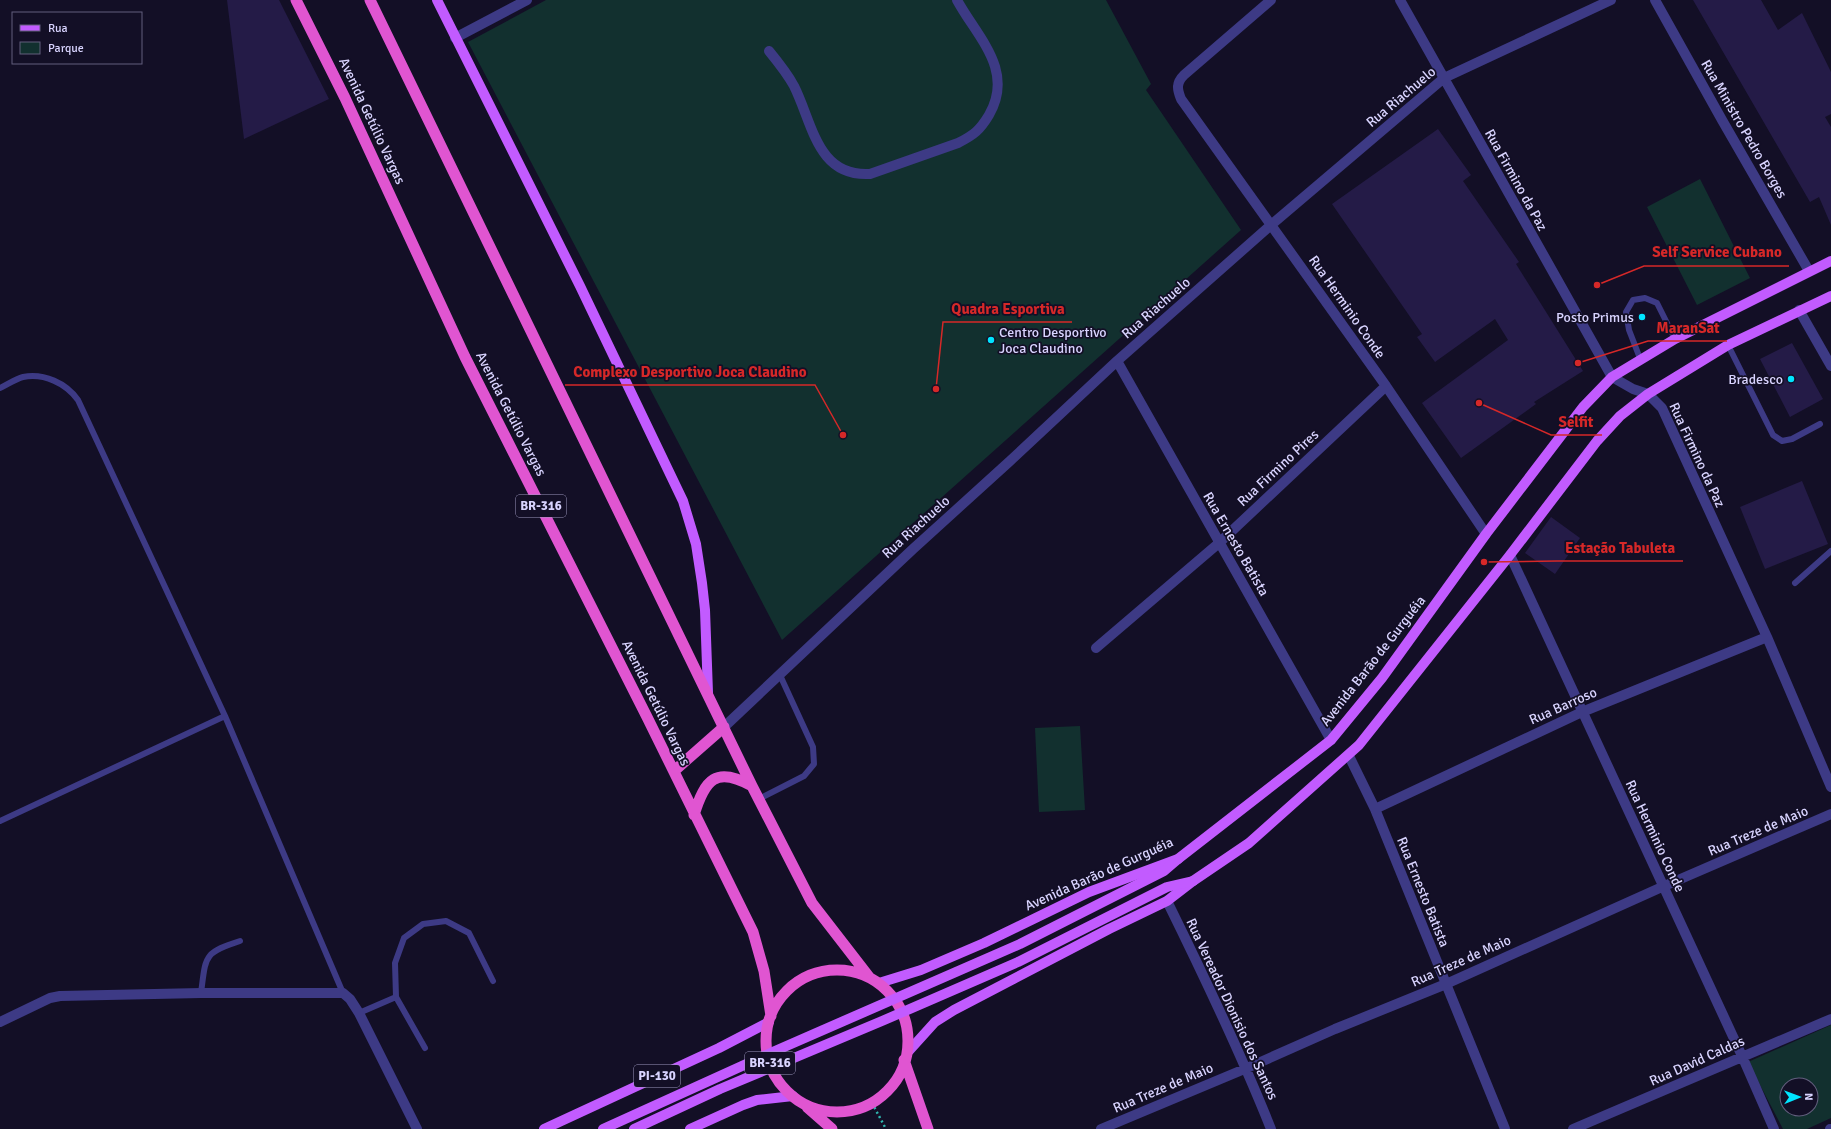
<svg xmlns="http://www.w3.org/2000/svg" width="1831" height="1129" font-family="Signika,sans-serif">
<rect width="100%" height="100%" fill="#130f26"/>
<!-- green -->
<path fill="#12302f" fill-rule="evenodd" d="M546 0H1106L1151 84 1146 90 1241 230 782 640 468 42Z
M1700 179 1750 278 1697 305 1647 207Z
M1080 726 1085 810 1039 812 1035 728Z
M1831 1025V1118L1807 1129H1783L1748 1062ZM1787 1085H1811V1109H1787Z"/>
<!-- building -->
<path fill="#241b47" d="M227 0H279L329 99 244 139Z
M1693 0H1761L1778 30 1802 13 1831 72V114L1825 117 1831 127V225L1819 197 1810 202Z
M1438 129 1471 175 1463 181 1519 262 1516 264 1583 371 1534 402 1536 404 1461 458 1422 403 1508 340 1495 319 1435 362 1417 337 1422 334 1332 204Z
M1792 343 1823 399 1790 417 1760 359Z
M1802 481 1828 544 1765 569 1740 507Z
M1551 517 1580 538 1555 574 1525 553Z"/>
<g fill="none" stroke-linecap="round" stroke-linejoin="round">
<!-- path -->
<path stroke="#2fb8b0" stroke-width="2.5" stroke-dasharray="2 3" stroke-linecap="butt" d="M872 1103 886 1129"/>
<!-- service -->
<path stroke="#3d3a85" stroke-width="6" d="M1728 345 1773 435 1782 441 1792 439 1820 424
M1641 361 1629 330 1626 312 1633 300 1645 298 1657 303 1675 339
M0 388C7 385 15 379 23 377 44 373 66 383 78 400L225 716 343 993
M1795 583 1831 551
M759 799 804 776 814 764 813 747 779 673
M0 821 225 716
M201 993C206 956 203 953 240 941
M396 997 425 1048
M359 1013 396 997 395 963 404 938 423 924 446 921 469 933 493 981"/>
<!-- minor -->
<path stroke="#3d3a85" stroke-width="10" d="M1271 0 1184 75C1176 83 1177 89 1181 99L1386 386 1486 534
M1400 0 1612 377 1633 389 1648 394 1662 408 1767 637 1831 787
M1655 0 1722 120 1809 271
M455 38 527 0
M769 51C778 62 787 73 794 86 813 124 817 177 870 174L958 143C974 135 980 130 989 115 1015 70 977 37 957 0
M1799 310 1831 366
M1117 361 1331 740
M1510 555 1742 1056 1774 1129
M1096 648 1219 543 1386 386
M724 727 913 549 1010 461 1117 361 1271 225 1444 78 1611 0
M1349 756 1375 809 1505 1129
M1375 809 1582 712 1767 637
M1167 901C1204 976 1240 1051 1271 1129
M0 1022 50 998 60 996 201 993H343L350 999 359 1013 417 1129
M1101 1129 1247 1068 1335 1029 1446 984 1662 887 1831 814
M1573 1129 1831 1019
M1830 1129H1831"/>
<!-- primary -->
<path stroke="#c25bff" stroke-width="10" d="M437 0 580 286 683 501 696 544 702 583 705 610 708 693
M879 983 921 970 984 943 1089 892 1178 859 1331 740 1382 678 1486 534 1583 407 1612 377 1675 339 1831 261
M907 1053 935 1022 954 1010 1109 929 1167 901 1193 881 1249 843 1359 745 1510 555 1597 441 1620 416 1648 394 1728 345 1831 296
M544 1129 719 1048 769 1022
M690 1129 743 1105 757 1100 793 1096"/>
<!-- trunk -->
<path stroke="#e055d1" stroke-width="11" d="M296 0 345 98 465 357 647 717 753 932 764 971 771 1016
M370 0 752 786 812 903 870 978
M674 771 724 727
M694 815C705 779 716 766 752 786
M766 1041a71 71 0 1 1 142 0a71 71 0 1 1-142 0Z
M904 1060 928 1129
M807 1107 832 1129"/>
<!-- primary-bridge -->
<path stroke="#c25bff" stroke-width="10" d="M603 1129 775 1051 1020 944 1164 871 1178 859
M634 1129 720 1089 882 1021 1018 962 1167 887 1193 881"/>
</g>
<!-- markers -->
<g fill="#00e5ff" stroke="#130f26" stroke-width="1.5">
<circle cx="1642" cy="317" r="4"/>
<circle cx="991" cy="340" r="4"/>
<circle cx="1791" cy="379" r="4"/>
</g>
<g text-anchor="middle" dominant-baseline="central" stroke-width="3.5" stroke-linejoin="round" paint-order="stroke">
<!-- shield labels -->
<g fill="#130f26" stroke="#9e99be" stroke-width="1">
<rect x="516" y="495" width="50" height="22" rx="3"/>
<rect x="745" y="1052" width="50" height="22" rx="3"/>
<rect x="634" y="1065" width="46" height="22" rx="3"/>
</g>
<g font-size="13" font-weight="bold" fill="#d9d4ff">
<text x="541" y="506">BR-316</text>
<text x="770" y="1063">BR-316</text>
<text x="657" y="1076">PI-130</text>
</g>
<!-- street labels -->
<g font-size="14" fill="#d9d4ff" stroke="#130f26">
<text transform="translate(1401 97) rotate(-40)">Rua Riachuelo</text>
<text transform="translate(372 121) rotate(65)">Avenida Getúlio Vargas</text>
<text transform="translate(1744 129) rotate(60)">Rua Ministro Pedro Borges</text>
<text transform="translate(1516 180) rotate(61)">Rua Firmino da Paz</text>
<text transform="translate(1347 307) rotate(55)">Rua Herminio Conde</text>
<text transform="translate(1156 308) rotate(-41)">Rua Riachuelo</text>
<text transform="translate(511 414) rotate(63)">Avenida Getúlio Vargas</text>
<text transform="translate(1697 455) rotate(65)">Rua Firmino da Paz</text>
<text transform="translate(1278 468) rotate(-43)">Rua Firmino Pires</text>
<text transform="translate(916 527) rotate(-42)">Rua Riachuelo</text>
<text transform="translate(1236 544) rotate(60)">Rua Ernesto Batista</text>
<text transform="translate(1373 661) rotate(-52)">Avenida Barão de Gurguéia</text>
<text transform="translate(656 703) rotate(64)">Avenida Getúlio Vargas</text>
<text transform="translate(1563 706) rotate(-24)">Rua Barroso</text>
<text transform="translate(1758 831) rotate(-23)">Rua Treze de Maio</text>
<text transform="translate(1655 836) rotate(65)">Rua Herminio Conde</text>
<text transform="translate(1099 874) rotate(-24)">Avenida Barão de Gurguéia</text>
<text transform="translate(1423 892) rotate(68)">Rua Ernesto Batista</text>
<text transform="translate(1461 961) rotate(-24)">Rua Treze de Maio</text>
<text transform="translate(1232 1009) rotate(65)">Rua Vereador Dionisio dos Santos</text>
<text transform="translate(1697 1061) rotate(-24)">Rua David Caldas</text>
<text transform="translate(1163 1088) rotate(-23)">Rua Treze de Maio</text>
</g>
<!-- poi labels -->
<g font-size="14" fill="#d9d4ff" stroke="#130f26" text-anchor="end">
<text x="1634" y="317">Posto Primus</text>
<text x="999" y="332" text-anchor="start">Centro Desportivo<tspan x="999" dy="16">Joca Claudino</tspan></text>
<text x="1783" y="379">Bradesco</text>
</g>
</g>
<!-- callouts -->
<path fill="none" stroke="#d62828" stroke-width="1.5" d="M1597 285L1644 266H1789M936 389L943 322H1072M1578 363L1648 341H1727M843 435L815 385H565M1479 403L1551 435H1602M1484 562L1557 561H1683"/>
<g fill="#d62828" stroke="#130f26" stroke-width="1.5">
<circle cx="1597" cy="285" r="4"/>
<circle cx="936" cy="389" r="4"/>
<circle cx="1578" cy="363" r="4"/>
<circle cx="843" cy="435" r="4"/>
<circle cx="1479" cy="403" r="4"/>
<circle cx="1484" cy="562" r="4"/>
</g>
<g font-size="15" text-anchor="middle" font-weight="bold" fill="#d62828" stroke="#130f26" stroke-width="3.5" stroke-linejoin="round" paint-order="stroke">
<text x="1717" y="257">Self Service Cubano</text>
<text x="1008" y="314">Quadra Esportiva</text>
<text x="1688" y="333">MaranSat</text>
<text x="690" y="377">Complexo Desportivo Joca Claudino</text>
<text x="1576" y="427">Selfit</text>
<text x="1620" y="553">Estação Tabuleta</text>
</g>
<!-- legend -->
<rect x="12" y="12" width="130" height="52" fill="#130f26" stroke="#625e7d"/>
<rect x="20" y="25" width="20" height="6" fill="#c25bff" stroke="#625e7d"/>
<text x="48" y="32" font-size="12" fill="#d9d4ff">Rua</text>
<rect x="20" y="42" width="20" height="12" fill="#12302f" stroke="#625e7d"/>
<text x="48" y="52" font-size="12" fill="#d9d4ff">Parque</text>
<!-- north arrow -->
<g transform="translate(1799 1097) rotate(89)"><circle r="19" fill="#130f26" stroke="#625e7d"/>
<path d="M0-3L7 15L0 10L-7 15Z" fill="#00e5ff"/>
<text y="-6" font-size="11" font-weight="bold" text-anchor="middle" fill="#d9d4ff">N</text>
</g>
</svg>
